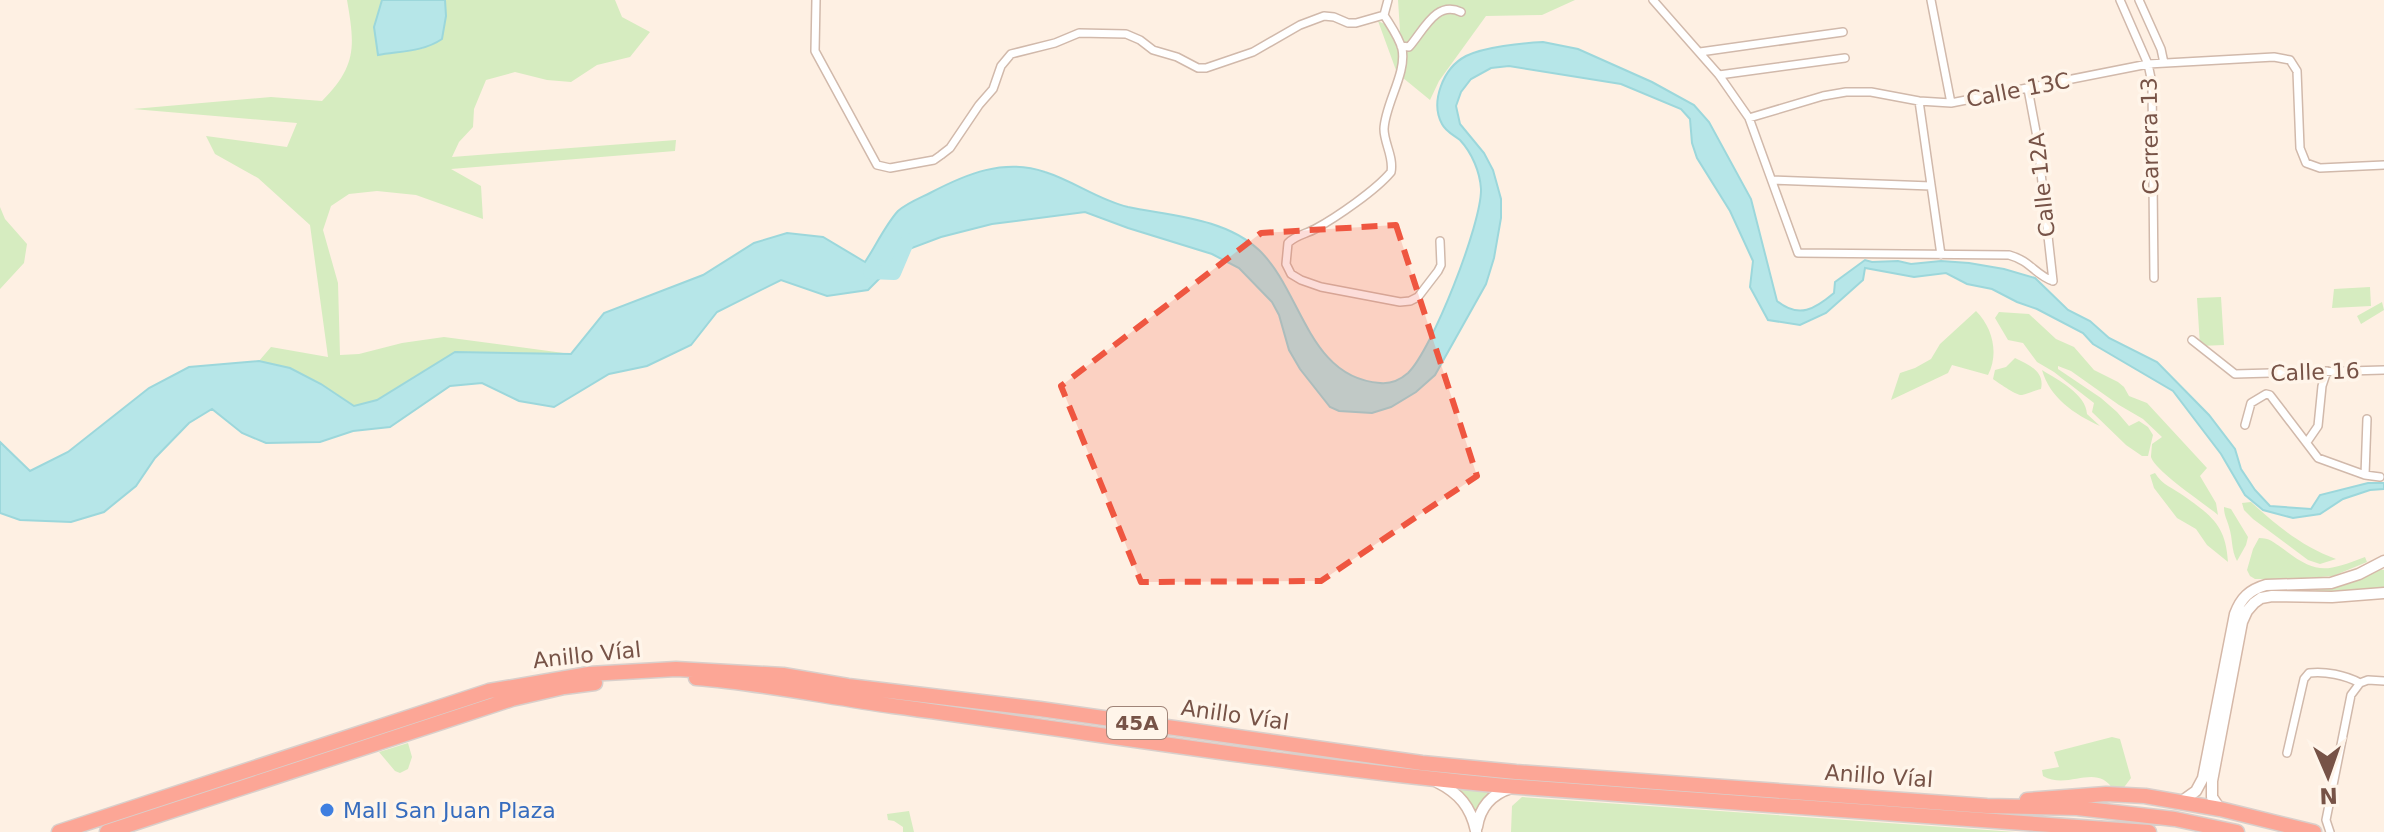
<svg xmlns="http://www.w3.org/2000/svg" width="2384" height="832" font-family="'DejaVu Sans',sans-serif">
<rect width="100%" height="100%" fill="#fef0e3"/>
<!-- green -->
<path fill="#d6ecc0" d="M347 0H382L374 27 379 55 410 49H422L446 16 445 0H615L622 17 650 32 630 57 597 65 571 82 547 80 515 72 486 80 474 109 473 127 459 142 452 157 676 140 675 151 451 169 481 186 483 219 416 195 377 191 349 194 331 206 323 230 338 283 340 355 359 354 402 343 444 337 571 354 455 352 377 400 353 406 321 384 290 368 259 361 271 347 328 357 310 225 258 178 215 154 206 136 287 147 297 123 133 109 271 97 322 101C357 66 355 46 347 0Z
M1398 0H1575L1542 15 1486 16 1439 81 1430 100 1397 73 1378 21 1400 31Z
M0 207 5 219 27 244 24 263 0 289Z
M2370 287 2371 306 2332 308 2334 289Z
M2221 297 2224 345 2200 346 2197 298Z
M2382 302 2384 310 2361 324 2357 316Z
M1976 311C1993 328 1999 354 1988 375L1952 365 1948 373 1891 400 1900 373 1915 368 1931 359 1940 344Z
M1999 312 2029 314 2056 339 2074 347 2094 370 2118 382 2124 387 2129 396 2147 403 2207 468 2200 476 2216 503 2218 515C2205 504 2155 471 2151 457 2151 456 2152 445 2152 444L2162 437 2143 419 2119 405 2071 371 2058 366V369L2101 398 2117 412 2129 426 2139 421 2148 427 2153 435 2148 456H2142L2126 445 2092 412 2094 403 2054 372 2037 362 2023 343 2008 340 1995 318Z
M2015 358C2029 365 2045 371 2041 389 2035 390 2028 394 2022 395 2017 396 1997 382 1993 379L1995 370 2006 367Z
M2042 370C2058 380 2086 394 2087 414L2100 426C2074 414 2050 398 2042 370Z
M2155 473C2162 485 2173 488 2184 496 2212 516 2226 526 2228 562L2207 545 2196 529 2177 518 2154 488 2150 475Z
M2251 502C2277 526 2303 547 2336 559L2320 564 2308 560 2253 519 2244 510 2242 503Z
M2224 507 2231 509 2248 537 2246 545 2237 561C2231 550 2233 539 2229 527 2227 519 2224 516 2224 507Z
M2259 538C2270 538 2273 542 2282 548 2317 575 2325 572 2365 557L2367 562 2333 576 2292 579H2255L2250 576 2247 570 2253 549Z
M2380 569 2384 570V589L2335 593 2305 592C2332 589 2356 580 2380 569Z
M2112 737 2120 739 2131 778 2122 790 2114 791C2097 761 2069 791 2043 776L2042 770 2059 767 2054 752Z
M408 743 412 757 408 769 400 773 395 771 379 752Z
M1446 784 1498 790 1485 797 1476 813C1469 798 1461 791 1446 784Z
M1522 797 2016 832H1511L1512 806Z
M909 811 914 832H903V827L894 821 888 820 887 814Z"/>
<!-- water -->
<path fill="#b6e6e8" stroke="#9cd7db" stroke-width="2" d="M382 0H445L446 16 442 39C423 52 400 51 378 55L374 27Z
M1543 42 1578 49 1652 82 1694 105 1709 122 1751 199 1777 301C1799 319 1815 309 1834 293L1835 282 1865 260 1872 262 1898 261 1911 264 1941 261 1969 263 2004 269 2035 278 2068 310 2090 321 2109 338 2157 362 2209 415 2235 449 2241 469 2255 490 2270 506 2311 509 2320 495 2368 483H2384V489L2370 490 2343 499 2320 514 2293 518 2263 510 2245 495 2221 454 2173 391 2093 344 2083 333 2037 309 2017 302 1992 289 1967 284 1946 273 1914 277 1865 268 1863 280 1826 313 1800 325 1768 320 1750 287 1753 261 1730 211 1697 158 1692 143 1690 119 1681 109 1621 84 1509 66 1491 68 1471 79 1461 92 1456 106 1460 124 1484 153 1493 170 1501 199V218L1494 258 1486 284 1435 375 1416 392 1391 407 1372 413 1339 411 1330 407 1300 369 1289 350 1279 315 1272 302 1239 268 1212 254 1128 228 1085 212 992 224 941 237 909 249 868 290 827 296 781 280 717 312 691 345 647 366 609 374 554 407 519 401 482 383 450 386 390 427 353 431 320 442 266 443 242 433 212 409 189 423 155 458 136 486 104 512 71 522 20 520 0 513V442L30 471 68 452 149 388 189 367 259 361 290 368 321 384 354 406 377 400 455 352 571 354 604 313 703 275 754 243 787 233 823 237 865 262C875 247 886 224 898 211 907 203 920 198 930 193 966 174 1004 158 1045 172 1074 181 1098 200 1128 207 1172 216 1225 218 1259 250 1302 291 1308 378 1380 383 1390 384 1400 380 1408 373 1432 350 1482 223 1481 189 1480 172 1472 153 1460 140 1454 135 1446 132 1442 124 1430 102 1443 68 1466 56 1484 47 1522 43 1543 42Z"/>
<g fill="none" stroke-linecap="round" stroke-linejoin="round">
<!-- river -->
<path stroke="#b6e6e8" stroke-width="14" d="M870 272 894 273 908 240"/>
<!-- street casing -->
<g stroke="#d1b9ab" stroke-width="10">
<path id="street" d="M816 0 815 51 877 165 890 168 934 160 941 155 950 148 979 105 993 89 1001 66 1011 54 1055 43 1079 33 1126 34 1140 40 1153 50 1177 57 1198 68H1206L1253 52 1300 25 1324 16 1334 17 1348 23H1356L1384 15
M1388 0 1384 15C1390 25 1399 37 1402 49 1407 73 1385 104 1384 129 1384 143 1394 157 1391 172 1376 190 1337 217 1315 229 1306 234 1296 235 1288 243L1286 264 1291 274 1301 280 1321 287 1400 302 1410 301 1418 297 1438 271 1441 265 1440 241
M1653 0 1719 75 1749 118 1798 253 2009 255C2031 261 2035 275 2053 281
M1931 0 1951 103
M2120 0 2148 64 2152 83 2154 278
M2139 0 2161 49 2164 63
M1401 46 1409 47C1424 30 1436 0 1461 12
M1700 52 1843 32
M1719 75 1845 58
M2028 89 2037 137 2053 281
M1919 101 1941 255
M1749 118 1823 96 1846 92H1871L1919 101 1951 103 2148 64 2274 57 2290 60 2297 71 2300 148 2306 163 2320 168 2384 165
M1773 180 1931 186
M2192 340 2235 374 2384 370
M2245 425 2251 403 2266 394 2270 395 2318 458 2365 475 2380 477
M2307 442 2318 426 2322 386 2327 371
M2365 475 2367 419
M2360 683 2368 680 2384 681
M2287 753 2304 679 2309 673C2325 671 2345 675 2360 683
M2330 832 2326 820 2351 695 2360 683"/>
</g>
<!-- secondary casing -->
<g stroke="#d5b8a8" stroke-width="13">
<path id="secondary" d="M1437 782C1459 793 1471 807 1476 831
M2182 801 2196 791 2203 778 2235 614C2241 598 2249 590 2266 585L2331 583 2359 574 2384 561
M2220 809 2212 797V781L2242 622 2247 611 2254 603 2261 598 2272 596 2332 597 2384 593
M1477 827C1480 807 1492 794 1511 788"/>
</g>
<!-- highway casing -->
<g stroke="#d9cfcb" stroke-width="17">
<path id="highway" d="M696 678C762 683 827 697 893 706 1097 733 1300 767 1505 786L2149 832
M2027 800 2106 794 2145 796 2220 809 2314 832
M59 832 489 691 589 674 676 669 783 675 848 686 1040 709 1422 763 1516 772 1987 806 2077 808 2175 819 2237 832
M107 832 512 699 564 687 595 683"/>
</g>
<!-- street -->
<use href="#street" stroke="#fff" stroke-width="7"/>
<!-- secondary -->
<use href="#secondary" stroke="#fff" stroke-width="10"/>
<!-- highway -->
<use href="#highway" stroke="#fca696" stroke-width="14"/>
</g>
<!-- marked area -->
<path fill="#ef5640" fill-opacity="0.2" stroke="#ef5640" stroke-width="6" stroke-dasharray="16 10" stroke-linejoin="round" d="M1396 225 1477 476 1321 581 1141 582 1061 386 1261 233Z"/>
<!-- markers -->
<circle fill="#3f7fe0" stroke="#fff5ea" stroke-width="3" cx="327" cy="810" r="8"/>
<g text-anchor="middle" dominant-baseline="central" stroke-width="7" stroke-linejoin="round" paint-order="stroke">
<!-- shield labels -->
<rect fill="#fff5ea" stroke="#a08478" stroke-width="2" x="1107" y="707" width="60" height="32" rx="6"/>
<g font-size="20" font-weight="bold" fill="#775347">
<text x="1137" y="723">45A</text>
</g>
<!-- street labels -->
<g font-size="22" fill="#775347" stroke="#fff5ea">
<text transform="translate(2018 90) rotate(-11)">Calle 13C</text>
<text transform="translate(2150 136) rotate(-91)">Carrera 13</text>
<text transform="translate(2042 185) rotate(-96)">Calle 12A</text>
<text transform="translate(2315 372) rotate(-2)">Calle 16</text>
<text transform="translate(587 655) rotate(-6)">Anillo Víal</text>
<text transform="translate(1235 715) rotate(8)">Anillo Víal</text>
<text transform="translate(1879 776) rotate(4)">Anillo Víal</text>
</g>
<!-- shop labels -->
<g font-size="22" fill="#366cbe" stroke="#fff5ea" text-anchor="start">
<text x="343" y="810">Mall San Juan Plaza</text>
</g>
</g>
<!-- north arrow -->
<g transform="translate(2328 776) rotate(178)" stroke="#fff5ea" stroke-width="6" paint-order="stroke">
<path d="M0-6L14 30L0 20L-14 30Z" fill="#775347"/>
<text y="-12" font-size="22" font-weight="bold" text-anchor="middle" fill="#775347">N</text>
</g>
</svg>
